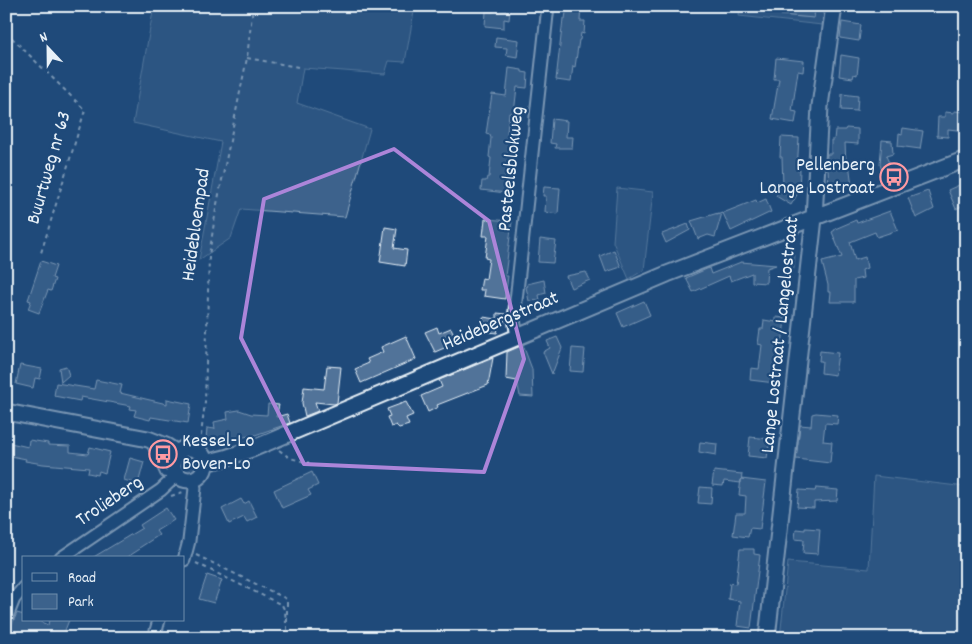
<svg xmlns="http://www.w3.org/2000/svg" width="972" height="644" font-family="Dekko,sans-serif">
<rect width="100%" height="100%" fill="#1f4a7a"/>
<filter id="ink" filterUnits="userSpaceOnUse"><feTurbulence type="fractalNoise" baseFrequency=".02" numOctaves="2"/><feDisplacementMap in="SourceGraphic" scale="10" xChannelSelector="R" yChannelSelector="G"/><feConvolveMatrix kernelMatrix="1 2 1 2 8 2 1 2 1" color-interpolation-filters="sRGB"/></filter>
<g filter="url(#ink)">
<!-- green -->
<path fill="#3c628c" stroke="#92aac2" d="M154 6H415L405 62 389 61 385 74 303 68 297 103 370 129 345 217 241 209 231 238 199 260 221 142 133 123Z
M740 6H782L781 15 814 18 815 6H826L822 25 739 16Z
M617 188 653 192 644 270 629 279 613 242Z
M787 254 795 255 794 269H786Z
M178 464a11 11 0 1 1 22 0a11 11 0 1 1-22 0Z
M874 476 966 487V638H780L788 562 869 569Z"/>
<!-- building -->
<path fill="#517399" stroke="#e8f1f8" d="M567 6H581L580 21H585L584 34 581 33 580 40H579L575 67 573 66 571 82 556 80 563 19H565Z
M782 6H815L814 18 781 15Z
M494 9 510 11 509 20 504 19V28L485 26 486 11 493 12Z
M842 22 861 25 859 41 840 38Z
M496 37 519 40 517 57 506 55 507 48 495 47Z
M841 55 859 58 857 75 854 74 853 78 839 76Z
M776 58 804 61 803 72 798 71 792 111 797 112 795 123 772 119 779 79H774Z
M509 68 522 70V72L528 73 527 88 517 87 514 113H509L507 133H511L505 179H507L506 193 481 190 482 181H486L487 177H489L491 158 489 157 491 138 490 135 486 134 492 94 506 96Z
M842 94 858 96 857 111 841 110Z
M954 111 966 112V131L948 129V137L937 136 938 117H945V112L954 113Z
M552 119 567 121 566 137H573L572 148H555L556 144 550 143Z
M846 128 858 129V144L845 143 846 164 849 163 852 186 829 188 828 169H826L827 154H831V140H834L835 130H845Z
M903 128 923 131 920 149 898 146 899 133 902 134Z
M781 137 799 138 797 170H800L799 191 791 205 776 196 783 186 782 157H780Z
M882 140 892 141 893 154 886 156 894 174 884 178 880 164Z
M966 182V204L956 209 948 190Z
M544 187 560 188 558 214 545 212 546 196H543Z
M928 191 934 209 916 218 908 198Z
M766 199 771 212 731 231 723 213 756 200 757 203Z
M890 211 898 230 877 237 875 232 850 242 855 260 865 257 867 268 862 270 863 278 854 280V302H830L831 292H828V285L822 262 842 257 832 232 835 230V229L856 220 857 223Z
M718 213 717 215 722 213 715 237 708 235 698 239 691 221Z
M485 219 512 221 505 276H508L505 299 484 296 485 290H480L482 278 486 279 489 259 485 258 488 236H483Z
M688 224 690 230 666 243 662 234Z
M385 227 397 229 394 248 407 250 405 266 380 262Z
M540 239 556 241 553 263 538 262Z
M614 250 621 267 606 272 600 256Z
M41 261 56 266 52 278 55 279 51 291 48 290 39 313 28 309 31 301 28 300Z
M741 262 776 265 767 268 766 283 752 282V273L731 281 729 276 693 292 686 278 709 268 711 274Z
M586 272 590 280 571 288 566 276Z
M544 280 546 293 539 295 540 300 529 301 526 287 528 286 527 284Z
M644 301 650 315 623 327 617 313Z
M497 313 506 314 504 324 499 323 497 333 481 331 483 317 497 319Z
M776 317 785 318 781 356H778L775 383 750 380 751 368 759 369 762 345 758 344 760 329H763L764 320 776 322Z
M437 327 439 333 451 328 458 342 435 352 425 332Z
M406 336 416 359 361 383 355 369 369 363 367 359 383 352 381 347Z
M557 337 562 348 552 374 543 352 550 348 547 341Z
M523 345 532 369 533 397 520 396 517 381 506 379 507 352Z
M572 348 585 349 583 372 570 371Z
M820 351 838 353 835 375 821 373 822 361H819Z
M493 358 488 385 437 405 438 407 428 412 421 396 442 387 439 380Z
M20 365 42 369 40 379 35 378 33 388 16 384Z
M66 366 69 375 61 382 59 368Z
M327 366 341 367 337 403 334 404 315 402 318 411 305 416 302 403 304 387 324 389Z
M96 380 122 385 120 393 167 404V399L191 404 188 423 151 417 150 420 134 416 136 410 130 409 131 406 81 397 80 401 54 396 56 383 94 389Z
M406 402 413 415 406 418 409 425 399 428 396 425 391 427 387 417 390 416 387 409Z
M268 404 279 405 276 417 287 414 290 423 255 435 216 442 206 440 207 428 215 429 214 422 228 419 227 412 239 410 251 414 267 415Z
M816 413 838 415 837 424 825 423 823 441 832 442 830 463 796 459 800 425 811 426 812 414Z
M750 437 770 439 767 458 748 456Z
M29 440 48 443V445L70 446V452L88 454 90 447 110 452 105 473 99 471 98 475 88 473 89 468 43 464 25 461 26 459 6 455V442L28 447Z
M700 442 717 444 716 455 699 452Z
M130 458 144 462 138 484 124 480Z
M714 471 742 474 741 483 724 481 723 486 712 485Z
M312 472 318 485 308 490 311 495 282 508 274 490Z
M741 479 766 482 760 529 750 528 748 537 733 535 736 513H745L746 496 739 495Z
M700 487 712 488 711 504 698 503Z
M816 488 838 490 837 501 814 502V508L797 507 799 490 815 491Z
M241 499 244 504 249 501 257 517 247 522 244 517 229 524 222 509Z
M166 508 174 520 156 531 159 535 139 548 140 549 126 558H92L142 528 140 525Z
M805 528 820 529 818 554 803 553 804 540 795 539 796 529 805 530Z
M740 549H754V554L760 555 751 628 737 626 740 601 728 599 730 583 736 584Z
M207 575 222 580 214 603 199 599Z
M17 613 24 615V620H36L48 625 49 620H69L62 638H6Z"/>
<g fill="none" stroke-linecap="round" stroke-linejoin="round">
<!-- service casing -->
<g stroke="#e8f1f8" stroke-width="9">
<path id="service" d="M150 444 164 474 176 475"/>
</g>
<!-- minor casing -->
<g stroke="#e8f1f8" stroke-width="15">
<path id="minor" d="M517 337 514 319 548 6
M61 558 161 490 177 475
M184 560 189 541 195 488 193 480
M6 619 14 599 24 587
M154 638 159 620"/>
</g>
<!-- tertiary casing -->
<g stroke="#e8f1f8" stroke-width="19">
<path id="tertiary" d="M6 412 148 439 166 446 177 453
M173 464a16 16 0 1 1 32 0a16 16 0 1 1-32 0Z
M205 463 225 458 252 449 667 274 966 159
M767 638 814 218 820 106 834 6"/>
</g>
<!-- path -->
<path stroke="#e8f1f8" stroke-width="2" stroke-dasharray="4 4" stroke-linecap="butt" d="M6 32 85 110 41 253
M247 58 298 67
M279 450 290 458 309 463
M199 452 205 402 209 256 216 209 247 58 253 6
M171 496 183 492
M196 555 287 599V634L285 638
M196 563 282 605 285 611 286 623"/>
<!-- service -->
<use href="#service" stroke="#1f4a7a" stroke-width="5.5"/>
<!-- minor -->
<use href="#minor" stroke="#1f4a7a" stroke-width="11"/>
<!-- tertiary -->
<use href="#tertiary" stroke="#1f4a7a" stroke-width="15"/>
</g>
</g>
<!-- marked area -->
<path d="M0 0H972V644H0ZM394 149 489 221 524 359 484 472 304 464 241 338 264 199Z" fill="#1f4a7a" fill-opacity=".55" fill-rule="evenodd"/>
<path fill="none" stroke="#ac85d9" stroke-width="4" stroke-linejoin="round" d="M394 149 489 221 524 359 484 472 304 464 241 338 264 199Z"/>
<!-- icons -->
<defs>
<g id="bus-ring" transform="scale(1.4375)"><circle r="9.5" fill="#1f4a7a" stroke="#ff9aa2" stroke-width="1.5"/><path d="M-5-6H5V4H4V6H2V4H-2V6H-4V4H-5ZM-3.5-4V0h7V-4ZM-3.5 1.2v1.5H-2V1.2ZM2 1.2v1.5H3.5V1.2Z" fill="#ff9aa2"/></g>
</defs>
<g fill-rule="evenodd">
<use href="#bus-ring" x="894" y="177"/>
<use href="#bus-ring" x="163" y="454"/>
</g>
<g text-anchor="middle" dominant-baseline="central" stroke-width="4.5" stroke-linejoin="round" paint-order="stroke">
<!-- poi labels -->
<g font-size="20" fill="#e8f1f8" stroke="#1f4a7a" text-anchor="end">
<text x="875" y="166">Pellenberg<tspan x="875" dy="23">Lange Lostraat</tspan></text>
<text x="182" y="442" text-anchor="start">Kessel-Lo<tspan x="182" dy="23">Boven-Lo</tspan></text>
</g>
<!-- street labels -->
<g font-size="20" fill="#e8f1f8" stroke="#1f4a7a">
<text transform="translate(50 168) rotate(-74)">Buurtweg nr 63</text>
<text transform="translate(512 169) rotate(-84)">Pasteelsblokweg</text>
<text transform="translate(197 225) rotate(-82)">Heidebloempad</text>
<text transform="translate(501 322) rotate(-23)">Heidebergstraat</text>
<text transform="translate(781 335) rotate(-84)">Lange Lostraat / Langelostraat</text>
<text transform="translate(110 502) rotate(-34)">Trolieberg</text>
</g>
</g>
<!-- margin -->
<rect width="972" height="644" fill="none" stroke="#1f4a7a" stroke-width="25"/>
<rect x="12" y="12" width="947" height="619" fill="none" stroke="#e8f1f8" stroke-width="2" filter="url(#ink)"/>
<!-- legend -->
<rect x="22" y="556" width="162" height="65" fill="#1f4a7a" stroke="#6f8dac"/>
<rect x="32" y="573" width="25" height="8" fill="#1f4a7a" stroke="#6f8dac"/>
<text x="68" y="582" font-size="15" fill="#e8f1f8">Road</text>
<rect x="32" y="594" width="25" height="15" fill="#3c628c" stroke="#6f8dac"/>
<text x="68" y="606" font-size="15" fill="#e8f1f8">Park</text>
<!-- north arrow -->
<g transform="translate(48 48) rotate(338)" stroke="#1f4a7a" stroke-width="4" paint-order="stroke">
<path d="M0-4L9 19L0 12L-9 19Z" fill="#e8f1f8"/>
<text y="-8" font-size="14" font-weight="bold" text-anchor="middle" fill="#e8f1f8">N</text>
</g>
</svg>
